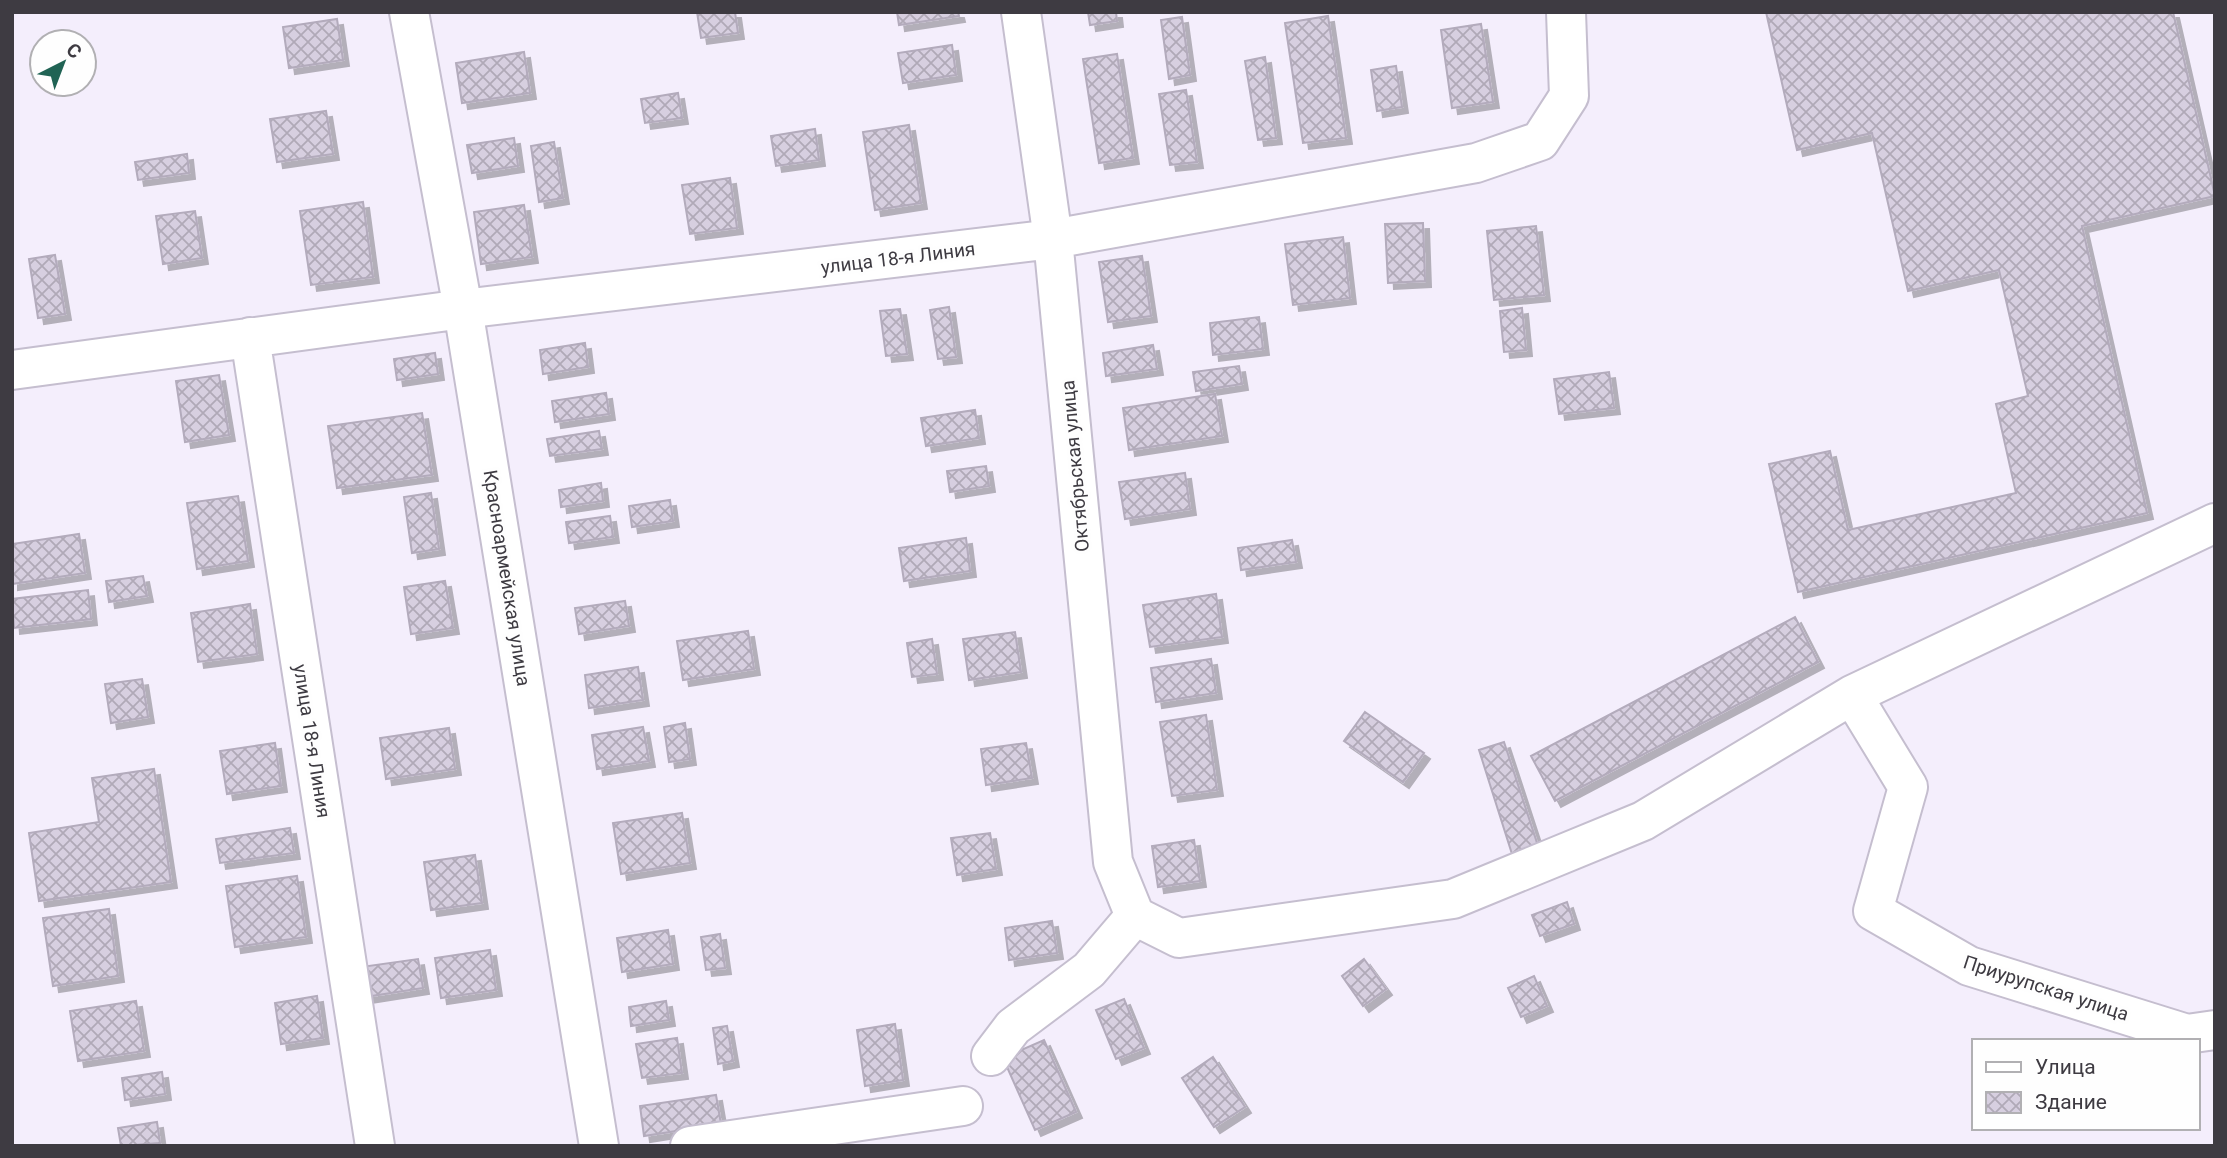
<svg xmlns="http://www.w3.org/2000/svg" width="2227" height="1158" font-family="Roboto,sans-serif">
<defs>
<pattern id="building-cross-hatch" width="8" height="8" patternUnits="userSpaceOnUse" patternTransform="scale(1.75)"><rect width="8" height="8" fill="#d7cfe0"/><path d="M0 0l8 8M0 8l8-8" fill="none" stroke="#b0a9b7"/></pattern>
<filter id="shadow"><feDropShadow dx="6" dy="6" stdDeviation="0" flood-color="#0004"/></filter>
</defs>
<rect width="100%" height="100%" fill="#f4eefc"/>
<!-- building -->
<path fill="url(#building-cross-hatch)" stroke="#b3abbc" stroke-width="2" filter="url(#shadow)" d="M697 12H735L738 33 701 38Z
M897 12H958L959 16 899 25Z
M1088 12H1116L1117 21 1090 25Z
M1766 12H2173L2215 196 2082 226 2147 513 1798 592 1769 464 1830 451 1848 530 2016 493 1996 404 2028 396 1999 270 1908 291 1872 133 1797 150Z
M1328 16 1346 138 1303 143 1285 23Z
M1182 17 1190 75 1169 79 1161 20Z
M337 19 343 60 289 68 283 27Z
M1481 24 1493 102 1452 108 1441 30Z
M952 45 956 75 903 83 898 53Z
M524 52 530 93 462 103 456 63Z
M1117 54 1133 158 1099 163 1083 59Z
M1265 57 1276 138 1258 140 1245 61Z
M1396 66 1402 107 1377 111 1371 70Z
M1186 90 1197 162 1170 165 1159 94Z
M678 93 682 118 645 123 641 99Z
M326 111 333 154 277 162 270 119Z
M909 125 921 203 875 210 863 132Z
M815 129 819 160 776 166 771 136Z
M514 138 518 166 472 173 467 145Z
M554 142 563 198 539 202 531 146Z
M187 154 189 173 138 180 135 162Z
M730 178 737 228 690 234 682 185Z
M363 202 373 277 311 285 300 211Z
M524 205 532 257 481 264 474 212Z
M195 211 202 258 163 264 156 216Z
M1423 223 1425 281 1388 283 1385 224Z
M1536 226 1544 295 1494 300 1487 231Z
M1343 237 1350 298 1293 305 1285 244Z
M55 255 65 314 38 318 29 259Z
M1142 256 1151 316 1108 322 1099 262Z
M949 307 956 357 938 359 930 310Z
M1522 308 1526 350 1504 352 1500 311Z
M900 309 907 354 886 356 880 311Z
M1259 317 1263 349 1213 355 1210 323Z
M585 343 588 367 543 374 540 350Z
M1153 345 1157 369 1106 376 1103 353Z
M435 353 438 374 397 380 394 359Z
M1239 366 1242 384 1196 391 1193 372Z
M1609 372 1614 408 1559 414 1554 379Z
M219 375 229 435 185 442 176 381Z
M606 393 609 414 555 422 552 401Z
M1215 394 1222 436 1129 450 1123 408Z
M975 410 979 438 926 446 921 418Z
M422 413 432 475 337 488 328 426Z
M599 431 602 449 550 456 547 439Z
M986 466 989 486 950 492 947 471Z
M1185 473 1190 509 1125 519 1119 482Z
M601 483 603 501 561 507 559 490Z
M431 493 439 549 412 553 404 497Z
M238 496 248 561 197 569 187 503Z
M670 500 673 521 632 527 629 506Z
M610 516 613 537 569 543 566 522Z
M79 534 85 573 12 584V544Z
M966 538 970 571 904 581 899 548Z
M1292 540 1296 562 1241 570 1238 548Z
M143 576 147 596 109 602 106 581Z
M445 581 453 628 411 634 404 587Z
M88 590 91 619 14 628 12 599Z
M1216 594 1222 637 1150 647 1143 605Z
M625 601 629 626 579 634 575 608Z
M250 604 257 654 198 662 191 613Z
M1795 617 1818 662 1555 801 1531 756Z
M748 631 754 669 683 680 677 641Z
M1015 632 1021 672 969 680 963 639Z
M932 639 937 674 912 677 907 643Z
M1211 659 1216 693 1156 702 1151 668Z
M638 667 643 700 589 708 585 675Z
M142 679 148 717 111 723 105 684Z
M1365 712 1424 753 1403 782 1344 741Z
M1206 715 1217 790 1172 796 1160 722Z
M685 723 690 759 669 762 664 727Z
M643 727 649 761 597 769 592 735Z
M449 728 455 769 386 779 380 738Z
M1504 742 1538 846 1512 854 1479 750Z
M275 743 281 786 227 794 220 751Z
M1026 743 1032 778 986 785 981 749Z
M154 769 171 882 39 901 29 833 99 822 92 778Z
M682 813 690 863 621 874 613 823Z
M290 828 294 853 220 863 216 839Z
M990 833 996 869 957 875 951 838Z
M1194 840 1200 881 1158 887 1152 846Z
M475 855 482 903 431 910 424 862Z
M297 876 306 937 235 947 226 886Z
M1567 902 1574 924 1540 936 1532 915Z
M109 909 118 976 53 986 43 918Z
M1052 921 1057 953 1009 960 1005 928Z
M668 930 673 964 622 972 617 938Z
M720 934 725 968 706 970 701 937Z
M490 950 496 990 441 998 435 958Z
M418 959 423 988 365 997 361 967Z
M1364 959 1386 989 1363 1006 1342 976Z
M1534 976 1547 1006 1521 1017 1508 988Z
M317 996 323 1038 281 1044 275 1003Z
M1124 999 1144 1048 1116 1059 1096 1010Z
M136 1001 144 1051 78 1061 70 1011Z
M666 1001 669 1020 631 1026 629 1007Z
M895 1024 903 1080 865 1086 857 1030Z
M727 1026 733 1061 718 1064 713 1028Z
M677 1038 682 1073 642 1078 636 1044Z
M1044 1040 1076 1112 1035 1130 1003 1058Z
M1213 1057 1245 1107 1214 1127 1182 1078Z
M162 1072 165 1094 125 1100 122 1078Z
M716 1095 721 1124 644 1136 640 1106Z
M157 1122 160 1143 121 1146 118 1128Z"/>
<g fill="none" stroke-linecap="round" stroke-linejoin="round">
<!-- minor casing -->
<g stroke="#c5becf" stroke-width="42">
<path id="minor" d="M409 12 463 309 599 1146
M1021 12 1053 239 1113 862 1135 916 1179 938 1453 899 1643 821 1852 695 2215 523
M250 337 375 1146
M12 370 463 309 1053 239 1476 163 1540 141 1569 96 1566 12
M1852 695 1908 787 1873 911 1969 966 2187 1034 2215 1030
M991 1056 1013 1027 1089 970 1135 916
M690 1146 963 1106"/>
</g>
<!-- minor -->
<use href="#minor" stroke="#fff" stroke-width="38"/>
</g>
<g text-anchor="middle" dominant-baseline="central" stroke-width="7" stroke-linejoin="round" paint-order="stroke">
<!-- street labels -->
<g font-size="19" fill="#3e3b42" stroke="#fefefe">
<text transform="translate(898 258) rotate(-7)">улица 18-я Линия</text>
<text transform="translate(1075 466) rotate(-95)">Октябрьская улица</text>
<text transform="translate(507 578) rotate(81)">Красноармейская улица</text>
<text transform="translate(312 741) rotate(81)">улица 18-я Линия</text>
<text transform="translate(2046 988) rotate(18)">Приурупская улица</text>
</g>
</g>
<!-- border -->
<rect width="2227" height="1158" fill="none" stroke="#3e3b42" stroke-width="28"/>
<!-- legend -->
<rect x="1972" y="1039" width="228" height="91" fill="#fefefe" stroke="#b1b0b3" stroke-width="2"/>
<rect x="1986" y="1062" width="35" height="10" fill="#ffffff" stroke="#b1b0b3" stroke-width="2"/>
<text x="2035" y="1074" font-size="21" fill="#3e3b42">Улица</text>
<rect x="1986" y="1092" width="35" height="21" fill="url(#building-cross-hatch)" stroke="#b1b0b3" stroke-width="2"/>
<text x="2035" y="1109" font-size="21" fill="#3e3b42">Здание</text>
<!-- north arrow -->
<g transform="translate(63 63) rotate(42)"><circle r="33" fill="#fefefe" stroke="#b1b0b3" stroke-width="2"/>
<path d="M0-5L12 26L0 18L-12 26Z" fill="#206354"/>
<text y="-10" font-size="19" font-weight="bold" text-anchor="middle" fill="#3e3b42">С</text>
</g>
</svg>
